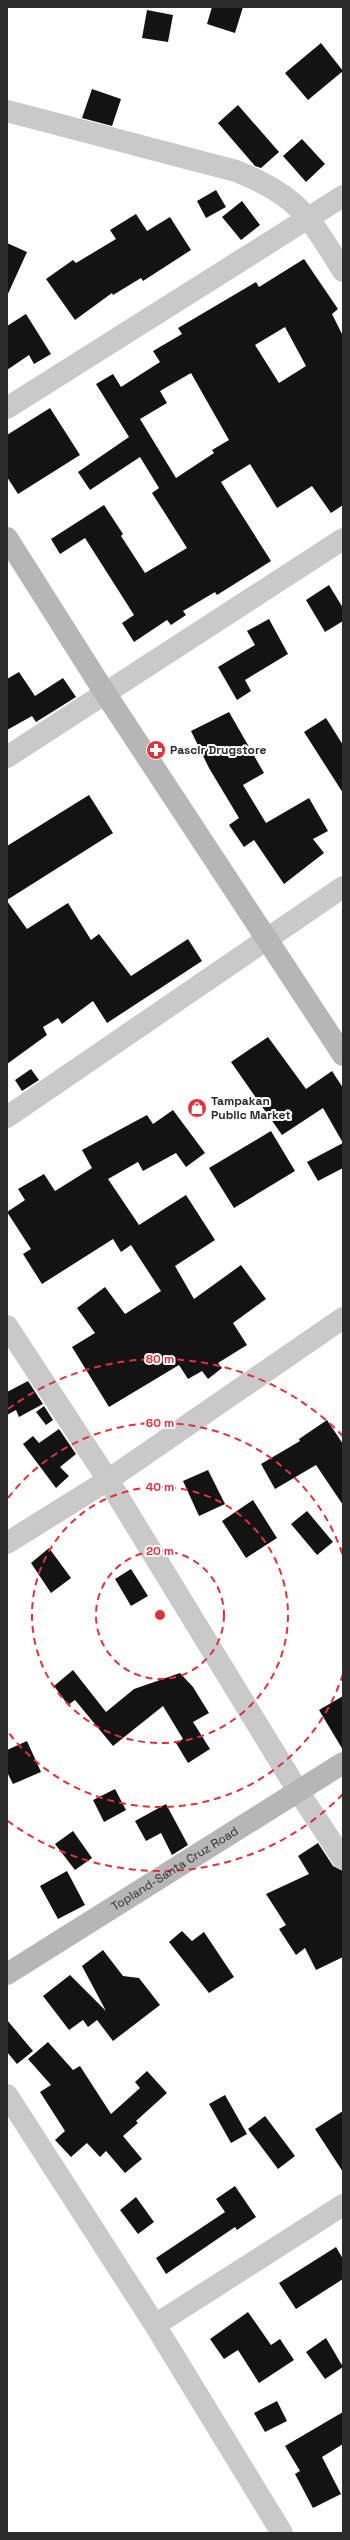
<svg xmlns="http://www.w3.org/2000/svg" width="350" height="2540" font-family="'Space Grotesk',sans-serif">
<rect width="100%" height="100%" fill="#fff"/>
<!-- building -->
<path fill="#131313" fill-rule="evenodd" d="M212 7H243L235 33 207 24Z
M147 10 173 15 168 42 142 38Z
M321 43 343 71 308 100 285 73Z
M92 89 121 99 112 126 82 118Z
M238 105 279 152 261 168 255 166 218 123Z
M302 139 325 164 306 182 283 156Z
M216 190 226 207 206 218 197 201Z
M242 201 260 225 241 240 222 217Z
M136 214 147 231 170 217 191 250 143 281 141 278 113 295 112 293 75 320 46 279 73 260 76 263 116 239 110 230Z
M7 243 27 252 7 296Z
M304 259 338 309 332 314 343 336V505L331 513 312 486 277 508 250 464 221 482 271 561 217 595 215 592 183 611 186 615 171 625 167 620 134 642 122 623 134 615 85 538 60 554 51 539 104 505 123 534 121 536 145 573 187 548 152 493 159 488 140 457 90 490 78 472 129 437 96 384 113 374 121 387 160 362 153 351 182 334 178 328 256 282 259 287ZM285 327 306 366 279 383 255 345ZM191 373 229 440 212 450 214 453 176 478 140 419 167 403 160 391Z
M26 314 51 354 34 364 29 355 7 370V326Z
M50 408 80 455 18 494 7 477V435Z
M329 585 343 608V621L325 632 306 600Z
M269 619 288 654 245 680 251 691 237 700 218 667 255 645 247 631Z
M19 672 35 696 63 678 76 697 36 722 32 716 7 730V679Z
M229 712 264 773 243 785 266 823 309 798 328 831 313 839 324 853 284 884 254 840 244 847 229 825 239 818 209 768 191 731Z
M326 718 343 745V793L304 732Z
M89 795 113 833 7 900V846Z
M7 901 27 929 68 903 91 940 99 934 131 976 188 939 202 961 107 1023 93 1001 62 1024 58 1018 43 1027 47 1035 7 1064Z
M268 1037 306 1089 332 1071 343 1088V1168L318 1181 307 1162 343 1143 323 1108 282 1135 231 1062Z
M31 1069 39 1080 22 1091 15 1080Z
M173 1110 205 1153 186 1167 176 1153 143 1171 138 1162 108 1179 139 1225 186 1195 215 1240 175 1266 194 1299 241 1265 266 1299 233 1323 247 1345 218 1363 222 1368 208 1379 202 1371 188 1379 179 1365 109 1407 72 1347 95 1333 77 1308 105 1287 125 1314 161 1291 131 1245 121 1252 113 1239 42 1284 23 1254 31 1249 7 1212 25 1200 18 1189 44 1174 55 1191 92 1168 82 1150 147 1115 153 1124Z
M271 1131 295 1171 234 1208 209 1168Z
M28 1381 43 1404 19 1417 16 1410 7 1415V1392Z
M44 1406 53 1420 46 1425 36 1412Z
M327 1420 343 1444V1505L316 1465 275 1489 261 1464 300 1441 299 1439Z
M59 1429 76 1454 60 1467 69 1476 56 1488 23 1444 33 1436 39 1443Z
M208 1470 225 1504 199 1516 183 1481Z
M253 1500 277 1538 246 1558 222 1521Z
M307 1511 333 1542 317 1555 291 1524Z
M49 1548 71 1578 51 1593 31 1563Z
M131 1569 148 1596 131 1606 115 1579Z
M73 1670 106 1712 134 1689 180 1673 193 1687 209 1713 193 1722 210 1749 188 1763 176 1743 183 1739 163 1706 113 1746 75 1700 68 1705 54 1686Z
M343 1696V1750L319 1710Z
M27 1741 41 1772 13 1784 7 1772V1750Z
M115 1789 126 1810 104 1822 93 1800Z
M166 1804 188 1845 172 1855 161 1833 146 1841 135 1821Z
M73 1831 92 1858 75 1870 55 1844Z
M318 1843 333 1866 343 1871V1957L316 1970 305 1948 296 1955 279 1929 286 1925 266 1894 309 1874 298 1856Z
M67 1871 85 1905 58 1919 40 1886Z
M182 1931 192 1941 204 1932 234 1977 209 1993 169 1942Z
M103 1950 123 1976 139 1978 160 2005 113 2041 97 2020 88 2027 83 2020 69 2030 43 1996 70 1975 106 2011 82 1966Z
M7 2020 33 2051 17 2064 7 2052Z
M48 2042 73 2070 80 2066 111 2114 140 2088 135 2082 147 2071 167 2093 136 2121 138 2123 123 2136 142 2159 125 2173 106 2151 100 2157 87 2143 71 2157 55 2140 65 2131 40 2092 51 2085 28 2059Z
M225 2095 247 2134 231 2143 209 2104Z
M343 2111V2172L315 2129Z
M265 2116 295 2156 278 2169 248 2129Z
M235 2186 256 2217 237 2230 235 2227 166 2274 156 2258 225 2212 216 2199Z
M136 2197 154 2222 138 2234 120 2210Z
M336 2247 343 2259V2279L296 2309 279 2283Z
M248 2312 271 2345 280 2339 294 2360 259 2383 238 2350 224 2359 210 2339Z
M326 2338 343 2367 325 2379 306 2352Z
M277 2401 287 2421 265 2432 254 2413Z
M343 2412V2444L322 2457 341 2494 313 2508 295 2474 300 2471 285 2446Z"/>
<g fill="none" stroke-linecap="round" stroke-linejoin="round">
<!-- minor -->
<path stroke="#c9c9c9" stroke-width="22" d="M7 111 236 171C299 196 309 217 343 271
M7 408 343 196
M7 757 343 539
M7 1117 343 887
M7 1326 108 1480 298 1791 343 1859
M7 1543 108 1480 343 1318
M7 2095 155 2325 282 2533
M155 2325 343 2205"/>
<!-- secondary -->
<g stroke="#b6b6b6" stroke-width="22">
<path d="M7 538 105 693 343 1055"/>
<path id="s1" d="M7 1974 343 1763"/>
</g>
</g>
<!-- distance rings -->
<g fill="none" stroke="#df323a" stroke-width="2" stroke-dasharray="7 5">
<circle cx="160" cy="1615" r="64"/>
<circle cx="160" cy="1615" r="128"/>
<path d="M343 1674A192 192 0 0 1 8 1732M8 1498A192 192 0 0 1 343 1556"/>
<path d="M343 1794A256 256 0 0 1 8 1821M8 1409A256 256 0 0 1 343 1436"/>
</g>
<!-- icons -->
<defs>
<g id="pharmacy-disc" transform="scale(1)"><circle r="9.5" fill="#df323a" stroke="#fff"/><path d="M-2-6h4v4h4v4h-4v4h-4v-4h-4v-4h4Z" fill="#fff"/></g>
<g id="shop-disc" transform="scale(1)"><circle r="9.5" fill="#df323a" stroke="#fff"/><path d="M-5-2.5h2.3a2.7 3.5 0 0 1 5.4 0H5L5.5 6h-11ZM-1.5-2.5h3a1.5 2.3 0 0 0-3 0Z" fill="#fff"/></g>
</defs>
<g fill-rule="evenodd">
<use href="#pharmacy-disc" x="156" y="750"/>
<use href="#shop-disc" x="197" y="1108"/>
</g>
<g text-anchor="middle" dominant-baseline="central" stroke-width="4" stroke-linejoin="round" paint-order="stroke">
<!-- poi labels -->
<g font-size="12" font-weight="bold" fill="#2c2c2c" stroke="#fff" text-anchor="start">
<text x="170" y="750">Pascir Drugstore</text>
<text x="211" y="1101">Tampakan<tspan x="211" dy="14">Public Market</tspan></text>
</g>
<!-- street labels -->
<g font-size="12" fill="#2c2c2c" stroke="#fff">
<text stroke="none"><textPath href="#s1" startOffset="198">Topland-Santa Cruz Road</textPath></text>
</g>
</g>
<circle cx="160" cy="1615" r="6" fill="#df323a" stroke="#fff" stroke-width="2"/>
<g font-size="12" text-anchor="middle" font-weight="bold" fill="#df323a" stroke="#fff" stroke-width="4" stroke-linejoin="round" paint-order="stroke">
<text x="160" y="1363">80 m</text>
<text x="160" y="1427">60 m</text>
<text x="160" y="1491">40 m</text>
<text x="160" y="1555">20 m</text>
</g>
<!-- border -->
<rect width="350" height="2540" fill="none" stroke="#2c2c2c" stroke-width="16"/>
</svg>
